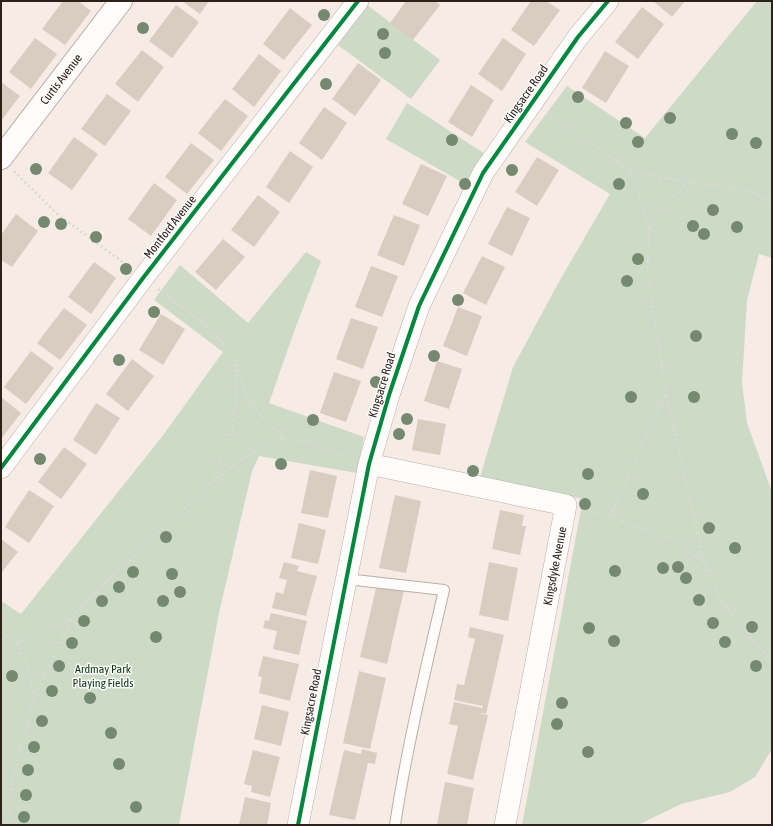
<svg xmlns="http://www.w3.org/2000/svg" width="773" height="826" font-family="'Asap Condensed',sans-serif">
<rect width="100%" height="100%" fill="#f6ebe5"/>
<!-- green -->
<path fill="#cddac6" d="M757 1H772V258L759 254 747 300 742 383 747 423 772 492V749L755 777 730 792 681 804 638 825H522L583 499 480 477 513 367 560 280 610 194 525 142 567 86 645 138Z
M367 5 440 60 411 99 338 45Z
M407 103 485 154 465 184 386 139Z
M306 252 321 261 295 329 269 403 364 437 357 473 259 456 252 471 219 613 179 825H1V642L3 640 1 638V601L21 614 164 434 223 352 154 300 180 265 248 323Z"/>
<!-- building -->
<path fill="#d9cdc2" d="M63 1H78L91 11 65 45 42 29Z
M182 1H209L200 14Z
M406 1H435L440 5 413 40 390 23Z
M531 1H546L560 10 534 46 511 30Z
M653 1H685L672 17Z
M176 5 199 22 172 58 149 41Z
M642 7 664 24 638 59 615 42Z
M290 8 312 25 284 60 263 44Z
M35 38 57 54 31 89 9 72Z
M503 38 526 54 502 91 478 74Z
M142 50 164 67 138 102 115 84Z
M605 51 629 66 606 103 582 88Z
M259 54 281 71 254 107 232 89Z
M358 63 381 80 355 116 332 99Z
M1 82 20 96 1 121Z
M471 85 494 100 472 137 448 122Z
M107 94 131 111 105 146 81 129Z
M225 99 248 116 221 151 198 133Z
M324 107 347 123 322 160 299 143Z
M74 137 98 154 72 190 48 173Z
M191 143 214 160 187 194 165 177Z
M290 151 313 167 289 203 266 187Z
M537 157 559 170 537 206 515 192Z
M421 164 447 176 428 216 402 204Z
M154 183 177 200 151 236 128 219Z
M258 195 280 212 254 247 231 230Z
M507 207 530 218 512 256 488 244Z
M16 214 38 231 12 267 1 260V235Z
M394 215 420 225 404 266 377 255Z
M223 239 245 257 216 290 195 272Z
M482 256 505 267 486 305 463 293Z
M94 262 116 278 91 314 68 297Z
M371 266 398 276 382 317 355 307Z
M458 307 482 316 467 356 443 346Z
M64 308 87 325 60 360 37 343Z
M161 314 185 329 163 365 139 350Z
M351 318 378 327 363 369 336 359Z
M31 351 54 368 26 404 4 387Z
M132 359 154 376 128 411 106 394Z
M437 361 462 369 449 409 424 401Z
M334 372 361 381 346 422 320 413Z
M1 397 21 413 1 439Z
M96 403 120 418 96 455 73 440Z
M418 419 446 424 440 455 412 450Z
M64 447 87 464 61 499 38 482Z
M310 470 337 476 328 518 301 513Z
M29 490 54 506 29 543 5 527Z
M395 495 421 501 406 573 379 568Z
M500 510 524 515 522 526H526L520 555 492 549Z
M299 523 326 530 318 564 291 558Z
M1 539 18 552 1 573Z
M284 562 299 566 297 571 317 576 306 616 272 608 276 592 283 594 287 580 279 578Z
M489 562 518 568 508 621 479 615Z
M377 584 404 590 387 664 360 657Z
M271 613 307 621 299 655 273 649 277 631 263 628 265 620 269 621Z
M470 627 504 635 486 714 481 713 483 706 454 700 457 684 464 685 475 639 468 637Z
M263 656 299 664 290 701 259 693 262 677 258 676Z
M359 671 386 678 370 749 343 743Z
M454 702 482 708 481 714 488 715 473 780 447 774 458 726 449 724Z
M262 705 289 712 281 746 254 739Z
M362 749 377 753 375 764 368 763 355 820 329 815 344 750 361 754Z
M253 750 280 757 270 797 251 792 252 786 244 784Z
M445 782 474 788 467 825H437Z
M245 797 271 803 267 825H239Z"/>
<g fill="none" stroke-linecap="round" stroke-linejoin="round">
<!-- service casing -->
<g stroke="#baafa9" stroke-width="12">
<path id="service" d="M346 579 444 590C426 668 407 746 395 825"/>
</g>
<!-- minor casing -->
<g stroke="#baafa9" stroke-width="22">
<path id="minor" d="M369 464 566 505 505 825
M1 468 143 278 358 1
M298 825 369 464 389 395 419 306 483 173 578 37 608 1"/>
</g>
<!-- tertiary casing -->
<g stroke="#baafa9" stroke-width="24">
<g id="tertiary">
<path id="s1" d="M1 158 121 1"/>
</g>
</g>
<!-- path -->
<path stroke="#dcd9d7" stroke-width="2.5" stroke-dasharray="2 3" stroke-linecap="butt" d="M547 113 630 170 637 186 649 230 648 276 666 393 704 562 723 603 761 651 772 659
M630 170 657 177 731 188 752 192 772 201
M14 171 56 213 128 266
M650 229 665 203 687 183
M158 289 210 328 235 360 237 391 232 430 213 481
M236 364 248 401 269 424 286 440
M584 509 610 516 674 541 703 562
M610 516 666 393
M1 632 17 642 28 669 34 697
M17 642 42 633 72 618
M8 825 12 783 34 697 72 618 92 595 213 482 238 461 278 439 304 441 352 458"/>
<!-- service -->
<use href="#service" stroke="#fefcfb" stroke-width="10"/>
<!-- minor -->
<use href="#minor" stroke="#fefcfb" stroke-width="21"/>
<!-- tertiary -->
<use href="#tertiary" stroke="#fefcfb" stroke-width="22"/>
<!-- cycleway casing -->
<g stroke="#fbfbfb" stroke-width="6">
<path id="cycleway" d="M1 468 143 278 358 1
M298 825 369 464 389 395 419 306 483 173 578 37 608 1"/>
</g>
<!-- cycleway -->
<use href="#cycleway" stroke="#00873e" stroke-width="4"/>
</g>
<!-- trees -->
<g fill="#748970">
<circle cx="324" cy="15" r="6"/>
<circle cx="143" cy="28" r="6"/>
<circle cx="383" cy="34" r="6"/>
<circle cx="385" cy="53" r="6"/>
<circle cx="326" cy="84" r="6"/>
<circle cx="578" cy="97" r="6"/>
<circle cx="670" cy="118" r="6"/>
<circle cx="626" cy="123" r="6"/>
<circle cx="732" cy="134" r="6"/>
<circle cx="452" cy="140" r="6"/>
<circle cx="638" cy="142" r="6"/>
<circle cx="756" cy="143" r="6"/>
<circle cx="36" cy="169" r="6"/>
<circle cx="512" cy="170" r="6"/>
<circle cx="465" cy="184" r="6"/>
<circle cx="619" cy="184" r="6"/>
<circle cx="713" cy="210" r="6"/>
<circle cx="44" cy="222" r="6"/>
<circle cx="61" cy="224" r="6"/>
<circle cx="693" cy="226" r="6"/>
<circle cx="737" cy="227" r="6"/>
<circle cx="704" cy="234" r="6"/>
<circle cx="96" cy="237" r="6"/>
<circle cx="638" cy="259" r="6"/>
<circle cx="126" cy="269" r="6"/>
<circle cx="627" cy="281" r="6"/>
<circle cx="458" cy="300" r="6"/>
<circle cx="154" cy="312" r="6"/>
<circle cx="696" cy="336" r="6"/>
<circle cx="434" cy="356" r="6"/>
<circle cx="119" cy="360" r="6"/>
<circle cx="376" cy="382" r="6"/>
<circle cx="631" cy="397" r="6"/>
<circle cx="694" cy="397" r="6"/>
<circle cx="407" cy="419" r="6"/>
<circle cx="313" cy="420" r="6"/>
<circle cx="399" cy="434" r="6"/>
<circle cx="40" cy="459" r="6"/>
<circle cx="281" cy="464" r="6"/>
<circle cx="473" cy="471" r="6"/>
<circle cx="588" cy="474" r="6"/>
<circle cx="643" cy="494" r="6"/>
<circle cx="585" cy="504" r="6"/>
<circle cx="709" cy="528" r="6"/>
<circle cx="166" cy="537" r="6"/>
<circle cx="735" cy="548" r="6"/>
<circle cx="678" cy="567" r="6"/>
<circle cx="663" cy="568" r="6"/>
<circle cx="615" cy="571" r="6"/>
<circle cx="133" cy="572" r="6"/>
<circle cx="172" cy="574" r="6"/>
<circle cx="686" cy="578" r="6"/>
<circle cx="119" cy="587" r="6"/>
<circle cx="180" cy="592" r="6"/>
<circle cx="699" cy="600" r="6"/>
<circle cx="102" cy="601" r="6"/>
<circle cx="163" cy="601" r="6"/>
<circle cx="84" cy="621" r="6"/>
<circle cx="713" cy="623" r="6"/>
<circle cx="752" cy="627" r="6"/>
<circle cx="589" cy="628" r="6"/>
<circle cx="156" cy="637" r="6"/>
<circle cx="614" cy="641" r="6"/>
<circle cx="725" cy="642" r="6"/>
<circle cx="72" cy="643" r="6"/>
<circle cx="59" cy="666" r="6"/>
<circle cx="756" cy="666" r="6"/>
<circle cx="12" cy="676" r="6"/>
<circle cx="52" cy="691" r="6"/>
<circle cx="90" cy="698" r="6"/>
<circle cx="562" cy="703" r="6"/>
<circle cx="42" cy="721" r="6"/>
<circle cx="557" cy="724" r="6"/>
<circle cx="111" cy="733" r="6"/>
<circle cx="34" cy="747" r="6"/>
<circle cx="588" cy="752" r="6"/>
<circle cx="119" cy="764" r="6"/>
<circle cx="28" cy="770" r="6"/>
<circle cx="26" cy="795" r="6"/>
<circle cx="136" cy="807" r="6"/>
<circle cx="24" cy="817" r="6"/>
</g>
<g text-anchor="middle" dominant-baseline="central" stroke-width="3" stroke-linejoin="round" paint-order="stroke">
<!-- street labels -->
<g font-size="12" fill="#2d211a" stroke="#fbfbfb">
<text stroke="none"><textPath href="#s1" startOffset="99">Curtis Avenue</textPath></text>
<text transform="translate(526 94) rotate(-55)">Kingsacre Road</text>
<text transform="translate(170 227) rotate(-52)">Montford Avenue</text>
<text transform="translate(382 385) rotate(-73)">Kingsacre Road</text>
<text transform="translate(555 566) rotate(-79)">Kingsdyke Avenue</text>
<text transform="translate(311 702) rotate(-79)">Kingsacre Road</text>
</g>
<!-- park labels -->
<g font-size="12" fill="#0a3810" stroke="#fbfbfb">
<text x="103" y="669">Ardmay Park<tspan x="103" dy="14">Playing Fields</tspan></text>
</g>
</g>
<!-- border -->
<rect width="773" height="826" fill="none" stroke="#2d211a" stroke-width="4"/>
</svg>
